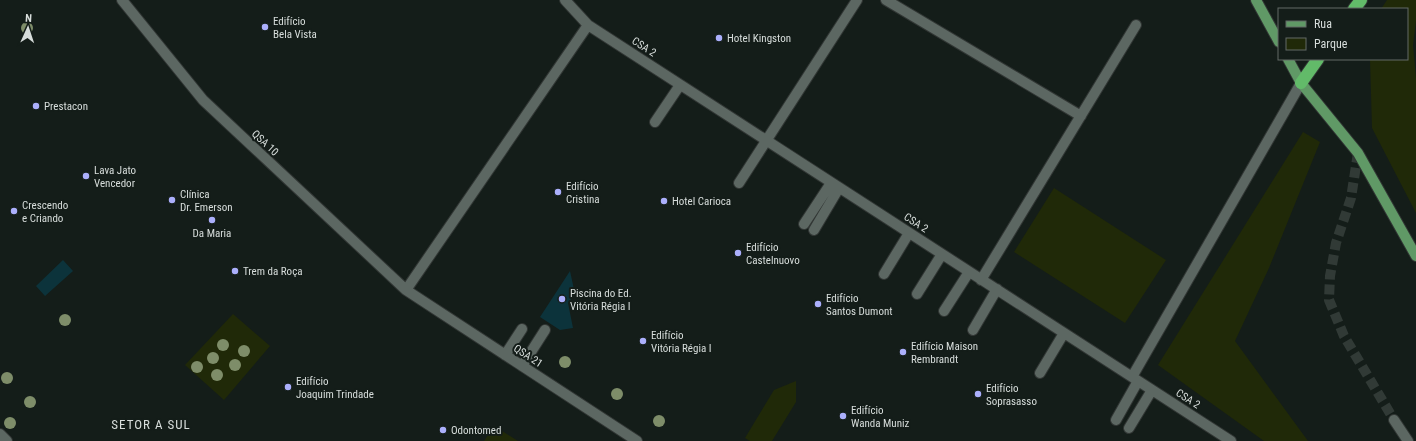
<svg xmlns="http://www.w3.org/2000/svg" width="1416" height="441" font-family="'Roboto Condensed',sans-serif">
<rect width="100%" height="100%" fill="#141d19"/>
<!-- green -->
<path fill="#202908" d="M1387 0H1416V21L1413 45 1416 78V213L1372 128 1370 59H1407V9H1381Z
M1303 132 1320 142 1269 268 1235 341 1308 441H1264L1158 365Z
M1054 188 1166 260 1125 323 1014 252Z
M233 314 270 346 224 400 185 365Z
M796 381V402L772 441H750L745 438 774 390Z
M494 426 518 441H484Z"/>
<!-- water -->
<path fill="#0c333b" d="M63 260 73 271 45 296 36 286Z
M570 271 575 294 568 303 573 328 560 330 540 317Z"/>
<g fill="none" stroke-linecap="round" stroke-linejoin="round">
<!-- minor-tunnel -->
<path stroke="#313a36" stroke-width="10" stroke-dasharray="10 5" stroke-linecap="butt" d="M1358 153 1351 198 1336 243 1330 276 1329 300 1344 336 1394 420"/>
<!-- minor casing -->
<g stroke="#313634" stroke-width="12">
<path id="minor" d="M122 0 203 100 406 290 637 441
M565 0 588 25 1231 441
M886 0 1081 116
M655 122 680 85
M739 183 857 0
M804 224 831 183
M814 230 839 188
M884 274 909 233
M981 280 1136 25
M406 290 588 25
M917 294 942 254
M944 311 969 272
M973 330 997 289
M505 355 522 329
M522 366 545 330
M1040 373 1064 333
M1132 377 1301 83
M1116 420 1138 381
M1394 420 1408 441
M1129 428 1152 390
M0 434 7 441"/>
</g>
<!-- major casing -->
<g stroke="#313634" stroke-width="12">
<path id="major" d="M1256 0 1279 42
M1288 59 1301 83 1358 153 1416 256"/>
</g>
<!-- highway casing -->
<g stroke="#313634" stroke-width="14">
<path id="highway" d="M1354 9 1361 0
M1301 83 1318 59"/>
</g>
<!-- minor -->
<use href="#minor" stroke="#5c6762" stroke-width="10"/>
<!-- major -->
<use href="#major" stroke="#609966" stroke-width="10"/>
<!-- highway -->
<use href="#highway" stroke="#62ba69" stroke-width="12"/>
</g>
<!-- trees -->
<g fill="#7e8d69">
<circle cx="27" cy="28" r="6"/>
<circle cx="65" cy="320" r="6"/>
<circle cx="223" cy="345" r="6"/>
<circle cx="244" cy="351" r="6"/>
<circle cx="213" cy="358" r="6"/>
<circle cx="565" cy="362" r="6"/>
<circle cx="235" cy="365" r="6"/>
<circle cx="197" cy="367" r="6"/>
<circle cx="217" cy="375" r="6"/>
<circle cx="7" cy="378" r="6"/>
<circle cx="617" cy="394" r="6"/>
<circle cx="30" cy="402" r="6"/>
<circle cx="659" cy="421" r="6"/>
<circle cx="10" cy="423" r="6"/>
</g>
<!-- markers -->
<g fill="#abaffb" stroke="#141d19" stroke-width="1.5">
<circle cx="265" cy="27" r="4"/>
<circle cx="719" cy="38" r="4"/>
<circle cx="36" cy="106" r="4"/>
<circle cx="86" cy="176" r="4"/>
<circle cx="558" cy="192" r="4"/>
<circle cx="172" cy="200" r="4"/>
<circle cx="664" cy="201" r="4"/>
<circle cx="14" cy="211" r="4"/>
<circle cx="212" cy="220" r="4"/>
<circle cx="738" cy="253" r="4"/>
<circle cx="235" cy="271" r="4"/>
<circle cx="562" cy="299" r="4"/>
<circle cx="818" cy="304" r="4"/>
<circle cx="643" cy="341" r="4"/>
<circle cx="903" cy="352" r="4"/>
<circle cx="288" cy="387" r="4"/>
<circle cx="978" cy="394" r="4"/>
<circle cx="843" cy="416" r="4"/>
<circle cx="443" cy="430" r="4"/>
</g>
<g text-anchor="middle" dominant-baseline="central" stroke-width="4" stroke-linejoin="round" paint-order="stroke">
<!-- poi labels -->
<g font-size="11" fill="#d7dddb" stroke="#141d19" text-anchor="start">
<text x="273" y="21">Edifício<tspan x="273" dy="13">Bela Vista</tspan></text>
<text x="727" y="38">Hotel Kingston</text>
<text x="44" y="106">Prestacon</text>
<text x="94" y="170">Lava Jato<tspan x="94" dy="13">Vencedor</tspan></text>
<text x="566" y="186">Edifício<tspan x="566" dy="13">Cristina</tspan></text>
<text x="180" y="194">Clínica<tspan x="180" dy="13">Dr. Emerson</tspan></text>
<text x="672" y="201">Hotel Carioca</text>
<text x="22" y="205">Crescendo<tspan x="22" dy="13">e Criando</tspan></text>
<text x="212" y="233" text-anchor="middle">Da Maria</text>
<text x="746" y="247">Edifício<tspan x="746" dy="13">Castelnuovo</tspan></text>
<text x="243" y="271">Trem da Roça</text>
<text x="570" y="293">Piscina do Ed.<tspan x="570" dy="13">Vitória Régia I</tspan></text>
<text x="826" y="298">Edifício<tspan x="826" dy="13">Santos Dumont</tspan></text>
<text x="651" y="335">Edifício<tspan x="651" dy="13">Vitória Régia I</tspan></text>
<text x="911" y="346">Edifício Maison<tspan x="911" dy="13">Rembrandt</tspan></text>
<text x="296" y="381">Edifício<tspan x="296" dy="13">Joaquim Trindade</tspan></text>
<text x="986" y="388">Edifício<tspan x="986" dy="13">Soprasasso</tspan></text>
<text x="851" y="410">Edifício<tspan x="851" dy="13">Wanda Muniz</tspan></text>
<text x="451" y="430">Odontomed</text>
</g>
<!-- street labels -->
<g font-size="11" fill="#d7dddb" stroke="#141d19">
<text transform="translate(644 47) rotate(33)">CSA 2</text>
<text transform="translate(265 143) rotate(43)">QSA 10</text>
<text transform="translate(916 223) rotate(33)">CSA 2</text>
<text transform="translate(528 356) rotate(33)">QSA 21</text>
<text transform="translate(1188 399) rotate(33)">CSA 2</text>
</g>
<!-- quarter labels -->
<g font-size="13" letter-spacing="1" fill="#d7dddb" stroke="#141d19">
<text x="151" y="424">SETOR A SUL</text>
</g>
</g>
<!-- legend -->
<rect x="1278" y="8" width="130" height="52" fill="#141d19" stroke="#626a67"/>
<rect x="1286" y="21" width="20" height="6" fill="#609966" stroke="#626a67"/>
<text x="1314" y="28" font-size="12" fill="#d7dddb">Rua</text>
<rect x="1286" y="38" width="20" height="12" fill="#202908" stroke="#626a67"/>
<text x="1314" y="48" font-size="12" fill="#d7dddb">Parque</text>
<!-- north arrow -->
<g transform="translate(28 28) rotate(3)" stroke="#141d19" stroke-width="3" paint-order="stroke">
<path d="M0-3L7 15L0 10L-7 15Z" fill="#d7dddb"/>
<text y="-6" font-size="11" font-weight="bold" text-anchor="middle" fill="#d7dddb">N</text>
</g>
</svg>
